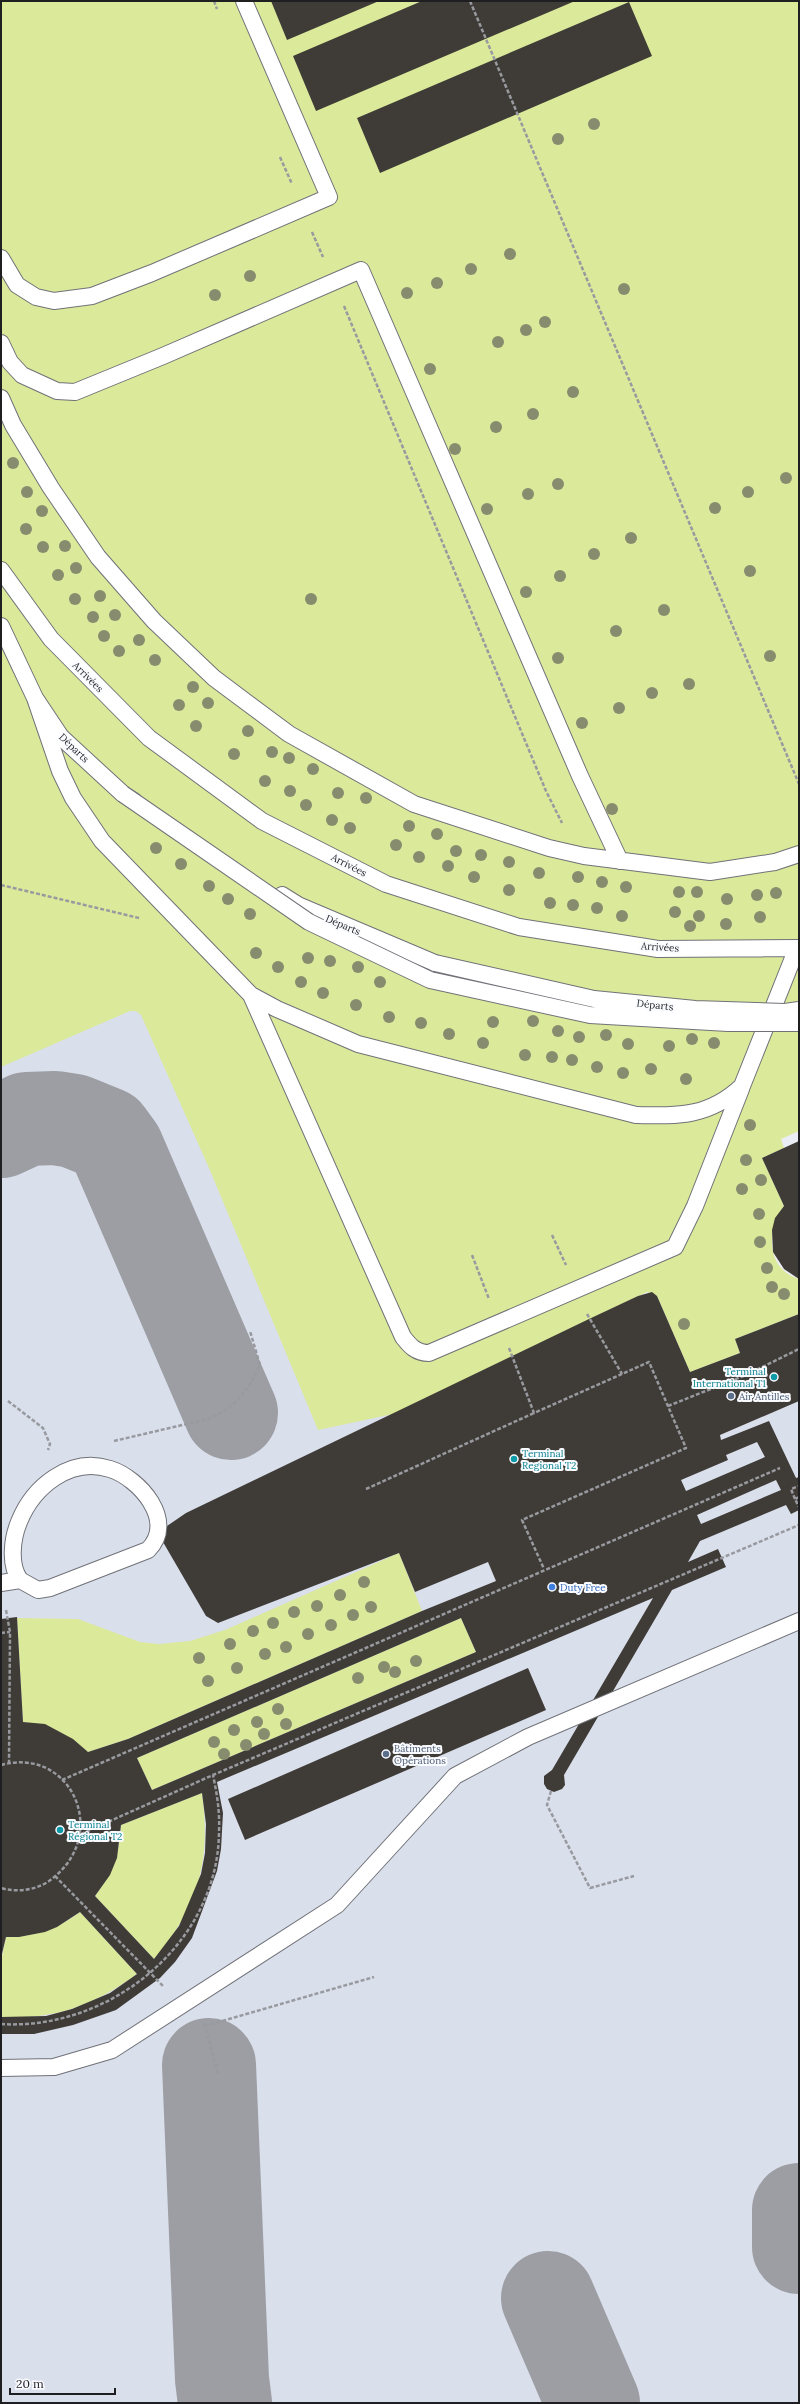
<svg xmlns="http://www.w3.org/2000/svg" width="800" height="2404" font-family="Lora,serif">
<rect width="100%" height="100%" fill="#ebedf4"/>
<!-- built -->
<path fill="#dadfec" d="M90 933 398 1416 670 1304 799 1319V2403H1V971Z"/>
<!-- green -->
<path fill="#dbe99a" d="M1 1H799V1131L781 1139 784 1148 762 1158 784 1206C767 1229 765 1269 799 1279V1314L735 1339 740 1353 690 1372 657 1296 647 1292 393 1414 318 1430 209 1168 141 1015 136 1011H130L1 1067Z
M399 1553 422 1611 128 1739 88 1752C67 1734 51 1725 23 1722L17 1618 78 1619 140 1642 159 1644 190 1641 225 1630Z
M461 1618 476 1652 152 1790 137 1758Z
M202 1793C211 1860 199 1907 154 1959L95 1896C114 1870 119 1856 121 1825Z
M80 1912 137 1974C94 2005 55 2020 1 2017V1961L6 1937C34 1937 58 1929 80 1912Z"/>
<g fill="none" stroke-linecap="round" stroke-linejoin="round">
<!-- taxiway -->
<path stroke="#9c9ea3" stroke-width="94" d="M1 1131 27 1119 55 1118 74 1121 106 1134 117 1149 231 1413
M209 2065 222 2379 225 2403
M799 2210V2247
M548 2298 593 2403"/>
</g>
<!-- building -->
<path fill="#3f3b37" fill-rule="evenodd" d="M271 1H379L287 40Z
M422 1H575L316 111 293 56Z
M629 2 652 56 380 173 357 118Z
M799 1141V1279L784 1269 773 1252 772 1230 775 1218 784 1206 762 1158Z
M652 1292 657 1296 690 1372 740 1353 735 1339 799 1314V1401L720 1435 721 1440 769 1421 796 1478 799 1477V1510L791 1514 786 1505 700 1541 688 1562 718 1549 726 1567 672 1590 564 1775 565 1785 562 1789 554 1792 547 1789 544 1784V1776L552 1770 653 1598 217 1782 223 1813 221 1849 217 1871 192 1938 175 1962 160 1978 116 2010 73 2025 34 2034H1V2017L46 2016 72 2009 110 1993 137 1974 80 1912 57 1927 45 1932 19 1937H6L1 1958V1619L17 1617 23 1722 45 1724 73 1739 88 1752 128 1739 422 1611 496 1581 488 1562 415 1592 399 1553 218 1623 206 1616 163 1542 162 1536 167 1526 186 1513 589 1319 638 1296ZM757 1442 765 1457 686 1491 681 1480 728 1460 726 1455ZM776 1480 781 1490 701 1524 697 1515ZM461 1618 476 1652 152 1790 137 1758ZM202 1793 206 1824 205 1853 201 1874 179 1926 154 1959 95 1896 110 1875 117 1858 121 1825Z
M528 1668 546 1710 245 1840 228 1799Z"/>
<g fill="none" stroke-linecap="round" stroke-linejoin="round">
<!-- service casing -->
<g stroke="#707278" stroke-width="18">
<path id="service" d="M1 258 17 285 36 297 54 301 92 296 152 273 329 197 244 1
M1 343 10 362 22 375 57 391 75 392 163 356 361 270 580 776 620 861
M1 398 13 425 51 488 98 557 154 621 214 678 289 734 414 804 549 848 584 856 710 872 775 862 799 854
M1 570 51 639 149 738 262 821 386 884 519 927 658 949 799 948
M1 626 35 698 61 737 123 794 134 801
M35 698 60 771 73 798 102 841 251 995 277 1009 358 1044 636 1115C679 1116 709 1117 742 1086L797 948
M282 895 298 905 435 963
M251 995 403 1337C410 1346 416 1353 429 1353L675 1247 695 1206 741 1089
M1 1583 20 1580 38 1590 50 1588 148 1550C177 1521 139 1478 110 1469 70 1456 33 1487 19 1522 12 1539 9 1565 20 1580
M1 2068 54 2067 112 2050 337 1905 455 1776 528 1737 799 1621"/>
</g>
<!-- path -->
<path stroke="#989a9f" stroke-width="2.5" stroke-dasharray="4 2" stroke-linecap="butt" d="M214 1 217 9
M470 1 799 784
M280 157 292 184
M312 232 323 257
M344 306 546 791 562 823
M1 885 139 918
M552 1235 566 1265
M472 1255 489 1299
M587 1314 622 1374
M509 1348 534 1413 649 1362 686 1448 522 1520 544 1569
M8 1401 43 1428 50 1444 48 1450
M668 1406 746 1375 799 1349
M114 1441 208 1419C234 1409 249 1390 260 1365L250 1331
M366 1489 534 1413
M799 1497 795 1499 799 1507
M795 1499 791 1489 799 1486
M6 1610 10 1632 9 1763
M1 1633 10 1632
M1 1765C71 1746 110 1833 53 1878 39 1890 18 1893 1 1888
M62 1780 780 1468
M551 1791 547 1805 590 1888 634 1876
M81 1834 213 1775 799 1525
M55 1876 163 1986
M1 2024C109 2031 218 1944 219 1832 220 1812 217 1794 213 1775
M203 2024 205 2026 218 2074
M205 2026 374 1977"/>
<!-- service -->
<use href="#service" stroke="#fff" stroke-width="16"/>
<!-- service-bridge casing -->
<g stroke="#707278" stroke-width="18" stroke-linecap="butt">
<path id="service-bridge" d="M123 794 309 922 430 980 590 1015 728 1023H799
M435 963 594 999 695 1009 785 1012 799 1010"/>
</g>
<!-- service-bridge -->
<use href="#service-bridge" stroke="#fff" stroke-width="16"/>
</g>
<!-- trees -->
<g fill="#878c6e">
<circle cx="594" cy="124" r="6"/>
<circle cx="558" cy="139" r="6"/>
<circle cx="510" cy="254" r="6"/>
<circle cx="471" cy="269" r="6"/>
<circle cx="250" cy="276" r="6"/>
<circle cx="437" cy="283" r="6"/>
<circle cx="624" cy="289" r="6"/>
<circle cx="407" cy="293" r="6"/>
<circle cx="215" cy="295" r="6"/>
<circle cx="545" cy="322" r="6"/>
<circle cx="526" cy="330" r="6"/>
<circle cx="498" cy="342" r="6"/>
<circle cx="430" cy="369" r="6"/>
<circle cx="573" cy="392" r="6"/>
<circle cx="533" cy="414" r="6"/>
<circle cx="496" cy="427" r="6"/>
<circle cx="455" cy="449" r="6"/>
<circle cx="13" cy="463" r="6"/>
<circle cx="786" cy="478" r="6"/>
<circle cx="558" cy="484" r="6"/>
<circle cx="27" cy="492" r="6"/>
<circle cx="748" cy="492" r="6"/>
<circle cx="528" cy="494" r="6"/>
<circle cx="715" cy="508" r="6"/>
<circle cx="487" cy="509" r="6"/>
<circle cx="42" cy="511" r="6"/>
<circle cx="26" cy="529" r="6"/>
<circle cx="631" cy="538" r="6"/>
<circle cx="65" cy="546" r="6"/>
<circle cx="43" cy="547" r="6"/>
<circle cx="594" cy="554" r="6"/>
<circle cx="76" cy="568" r="6"/>
<circle cx="750" cy="571" r="6"/>
<circle cx="58" cy="575" r="6"/>
<circle cx="560" cy="576" r="6"/>
<circle cx="526" cy="592" r="6"/>
<circle cx="100" cy="596" r="6"/>
<circle cx="75" cy="599" r="6"/>
<circle cx="311" cy="599" r="6"/>
<circle cx="664" cy="610" r="6"/>
<circle cx="115" cy="615" r="6"/>
<circle cx="93" cy="617" r="6"/>
<circle cx="616" cy="631" r="6"/>
<circle cx="104" cy="636" r="6"/>
<circle cx="139" cy="640" r="6"/>
<circle cx="119" cy="651" r="6"/>
<circle cx="770" cy="656" r="6"/>
<circle cx="558" cy="658" r="6"/>
<circle cx="155" cy="660" r="6"/>
<circle cx="689" cy="684" r="6"/>
<circle cx="193" cy="687" r="6"/>
<circle cx="652" cy="693" r="6"/>
<circle cx="208" cy="703" r="6"/>
<circle cx="179" cy="705" r="6"/>
<circle cx="619" cy="708" r="6"/>
<circle cx="582" cy="723" r="6"/>
<circle cx="196" cy="726" r="6"/>
<circle cx="248" cy="731" r="6"/>
<circle cx="272" cy="752" r="6"/>
<circle cx="234" cy="754" r="6"/>
<circle cx="289" cy="758" r="6"/>
<circle cx="313" cy="769" r="6"/>
<circle cx="265" cy="781" r="6"/>
<circle cx="290" cy="791" r="6"/>
<circle cx="338" cy="793" r="6"/>
<circle cx="366" cy="798" r="6"/>
<circle cx="306" cy="805" r="6"/>
<circle cx="612" cy="809" r="6"/>
<circle cx="332" cy="820" r="6"/>
<circle cx="409" cy="826" r="6"/>
<circle cx="350" cy="828" r="6"/>
<circle cx="437" cy="834" r="6"/>
<circle cx="396" cy="845" r="6"/>
<circle cx="156" cy="848" r="6"/>
<circle cx="456" cy="851" r="6"/>
<circle cx="481" cy="855" r="6"/>
<circle cx="419" cy="857" r="6"/>
<circle cx="509" cy="862" r="6"/>
<circle cx="181" cy="864" r="6"/>
<circle cx="448" cy="866" r="6"/>
<circle cx="539" cy="873" r="6"/>
<circle cx="474" cy="877" r="6"/>
<circle cx="578" cy="877" r="6"/>
<circle cx="602" cy="882" r="6"/>
<circle cx="209" cy="886" r="6"/>
<circle cx="626" cy="887" r="6"/>
<circle cx="509" cy="890" r="6"/>
<circle cx="679" cy="892" r="6"/>
<circle cx="697" cy="892" r="6"/>
<circle cx="776" cy="893" r="6"/>
<circle cx="757" cy="895" r="6"/>
<circle cx="228" cy="899" r="6"/>
<circle cx="727" cy="899" r="6"/>
<circle cx="550" cy="903" r="6"/>
<circle cx="573" cy="905" r="6"/>
<circle cx="597" cy="908" r="6"/>
<circle cx="675" cy="912" r="6"/>
<circle cx="250" cy="914" r="6"/>
<circle cx="622" cy="916" r="6"/>
<circle cx="699" cy="916" r="6"/>
<circle cx="760" cy="917" r="6"/>
<circle cx="726" cy="924" r="6"/>
<circle cx="690" cy="926" r="6"/>
<circle cx="256" cy="953" r="6"/>
<circle cx="308" cy="958" r="6"/>
<circle cx="330" cy="961" r="6"/>
<circle cx="278" cy="967" r="6"/>
<circle cx="358" cy="967" r="6"/>
<circle cx="301" cy="982" r="6"/>
<circle cx="380" cy="982" r="6"/>
<circle cx="323" cy="993" r="6"/>
<circle cx="356" cy="1005" r="6"/>
<circle cx="389" cy="1017" r="6"/>
<circle cx="533" cy="1021" r="6"/>
<circle cx="493" cy="1022" r="6"/>
<circle cx="421" cy="1023" r="6"/>
<circle cx="558" cy="1031" r="6"/>
<circle cx="449" cy="1034" r="6"/>
<circle cx="606" cy="1035" r="6"/>
<circle cx="579" cy="1037" r="6"/>
<circle cx="692" cy="1039" r="6"/>
<circle cx="483" cy="1043" r="6"/>
<circle cx="714" cy="1043" r="6"/>
<circle cx="628" cy="1044" r="6"/>
<circle cx="669" cy="1046" r="6"/>
<circle cx="525" cy="1055" r="6"/>
<circle cx="552" cy="1057" r="6"/>
<circle cx="572" cy="1060" r="6"/>
<circle cx="597" cy="1067" r="6"/>
<circle cx="651" cy="1069" r="6"/>
<circle cx="623" cy="1073" r="6"/>
<circle cx="686" cy="1079" r="6"/>
<circle cx="750" cy="1125" r="6"/>
<circle cx="746" cy="1160" r="6"/>
<circle cx="761" cy="1180" r="6"/>
<circle cx="742" cy="1189" r="6"/>
<circle cx="759" cy="1214" r="6"/>
<circle cx="760" cy="1242" r="6"/>
<circle cx="767" cy="1268" r="6"/>
<circle cx="772" cy="1287" r="6"/>
<circle cx="784" cy="1294" r="6"/>
<circle cx="684" cy="1324" r="6"/>
<circle cx="364" cy="1582" r="6"/>
<circle cx="340" cy="1595" r="6"/>
<circle cx="317" cy="1606" r="6"/>
<circle cx="371" cy="1607" r="6"/>
<circle cx="294" cy="1612" r="6"/>
<circle cx="353" cy="1615" r="6"/>
<circle cx="273" cy="1623" r="6"/>
<circle cx="331" cy="1625" r="6"/>
<circle cx="253" cy="1631" r="6"/>
<circle cx="308" cy="1634" r="6"/>
<circle cx="230" cy="1644" r="6"/>
<circle cx="286" cy="1647" r="6"/>
<circle cx="265" cy="1654" r="6"/>
<circle cx="199" cy="1658" r="6"/>
<circle cx="416" cy="1661" r="6"/>
<circle cx="384" cy="1667" r="6"/>
<circle cx="237" cy="1668" r="6"/>
<circle cx="395" cy="1672" r="6"/>
<circle cx="358" cy="1678" r="6"/>
<circle cx="208" cy="1681" r="6"/>
<circle cx="278" cy="1709" r="6"/>
<circle cx="257" cy="1722" r="6"/>
<circle cx="286" cy="1724" r="6"/>
<circle cx="234" cy="1730" r="6"/>
<circle cx="264" cy="1734" r="6"/>
<circle cx="214" cy="1742" r="6"/>
<circle cx="246" cy="1745" r="6"/>
<circle cx="224" cy="1754" r="6"/>
</g>
<!-- markers -->
<g fill="#0f9aa8" stroke="#f9fbff" stroke-width="1.5">
<circle cx="774" cy="1377" r="4"/>
<circle cx="514" cy="1459" r="4"/>
<circle cx="60" cy="1830" r="4"/>
</g>
<g fill="#5c6f8a" stroke="#f9fbff" stroke-width="1.5">
<circle cx="731" cy="1396" r="4"/>
<circle cx="386" cy="1754" r="4"/>
</g>
<circle fill="#3f7fe0" stroke="#f9fbff" stroke-width="1.5" cx="552" cy="1587" r="4"/>
<g text-anchor="middle" dominant-baseline="central" stroke-width="4" stroke-linejoin="round" paint-order="stroke">
<!-- street labels -->
<g font-size="10" fill="#1f1f22" stroke="#f9fbff">
<text transform="translate(88 677) rotate(45)">Arrivées</text>
<text transform="translate(74 748) rotate(44)">Départs</text>
<text transform="translate(349 865) rotate(27)">Arrivées</text>
<text transform="translate(343 925) rotate(23)">Départs</text>
<text transform="translate(660 947) rotate(4)">Arrivées</text>
<text transform="translate(655 1005) rotate(6)">Départs</text>
</g>
<!-- culture labels -->
<g font-size="10" fill="#0d838f" stroke="#f9fbff" text-anchor="start">
<text x="766" y="1371" text-anchor="end">Terminal<tspan x="766" dy="12">International T1</tspan></text>
<text x="522" y="1453">Terminal<tspan x="522" dy="12">Regional T2</tspan></text>
<text x="68" y="1824">Terminal<tspan x="68" dy="12">Régional T2</tspan></text>
</g>
<!-- service labels -->
<g font-size="10" fill="#4e5e75" stroke="#f9fbff" text-anchor="start">
<text x="739" y="1396">Air Antilles</text>
<text x="394" y="1748">Bâtiments<tspan x="394" dy="12">Opérations</tspan></text>
</g>
<!-- shop labels -->
<g font-size="10" fill="#366cbe" stroke="#f9fbff" text-anchor="start">
<text x="560" y="1587">Duty Free</text>
</g>
</g>
<!-- border -->
<rect width="800" height="2404" fill="none" stroke="#1f1f22" stroke-width="4"/>
<!-- scale -->
<path d="M10 2388v6h105v-6" fill="none" stroke="#1f1f22" stroke-width="2"/>
<text x="16" y="2388" font-size="12" fill="#1f1f22" stroke="#f9fbff" stroke-width="3" paint-order="stroke">20 m</text>
</svg>
